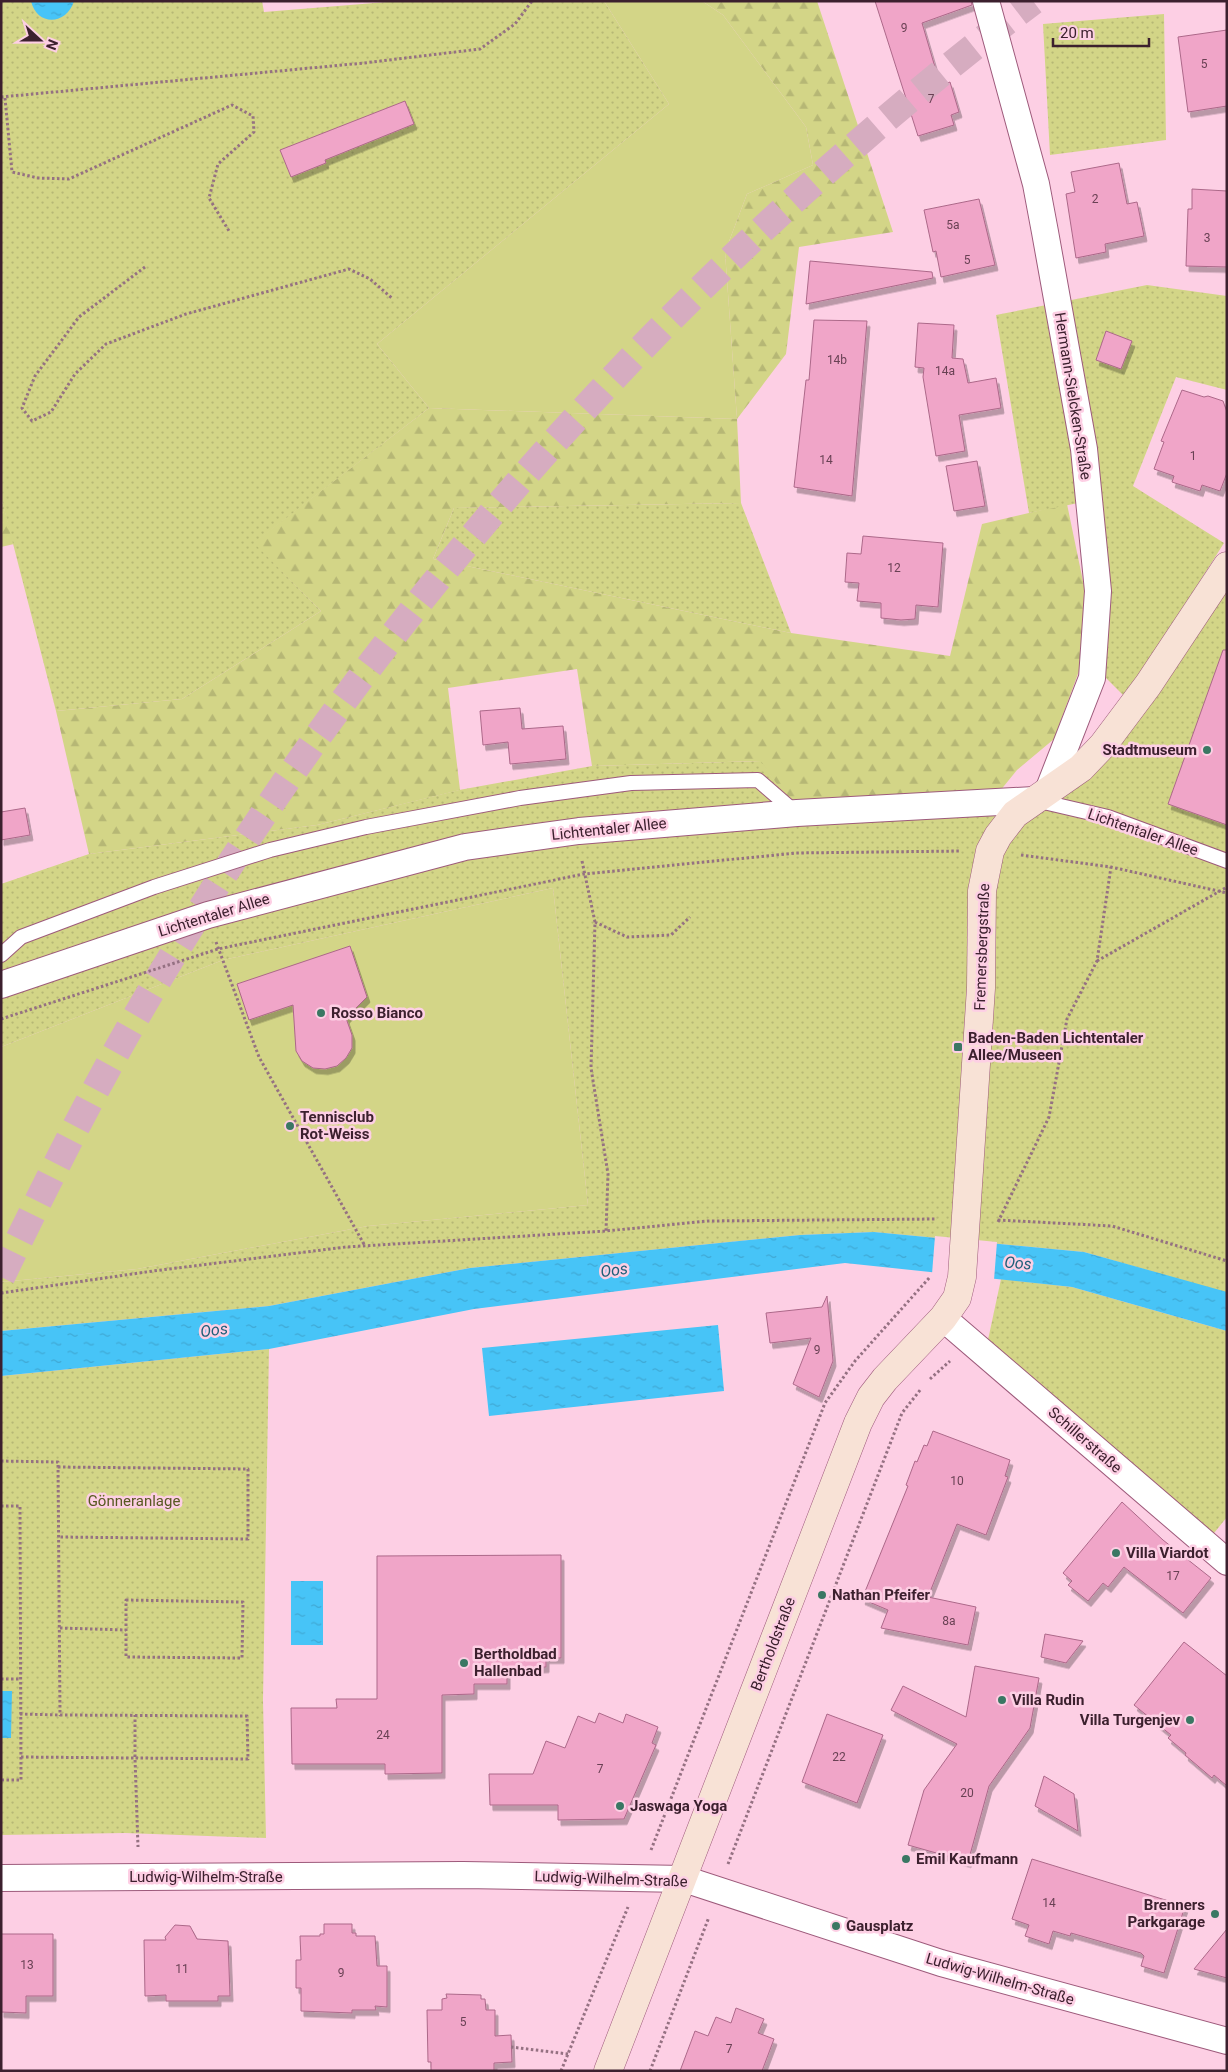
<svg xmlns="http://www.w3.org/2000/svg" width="1228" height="2072" font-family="Roboto,sans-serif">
<defs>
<pattern id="forest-firs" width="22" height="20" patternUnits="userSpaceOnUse" patternTransform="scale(1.25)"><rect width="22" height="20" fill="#d3d587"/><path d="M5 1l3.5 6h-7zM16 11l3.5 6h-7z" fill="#b6b775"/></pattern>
<pattern id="park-dots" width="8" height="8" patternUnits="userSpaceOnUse" patternTransform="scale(1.25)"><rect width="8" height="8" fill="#d3d587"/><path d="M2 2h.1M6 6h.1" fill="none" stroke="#b6b775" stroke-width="1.8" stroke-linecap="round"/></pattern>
<pattern id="water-ripples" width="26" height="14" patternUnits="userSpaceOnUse" patternTransform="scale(1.25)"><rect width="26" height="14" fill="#47c4f7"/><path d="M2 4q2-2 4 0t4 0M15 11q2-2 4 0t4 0" fill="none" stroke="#3fa8d4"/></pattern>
<filter id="shadow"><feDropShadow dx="3" dy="5.5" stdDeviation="0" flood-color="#0004"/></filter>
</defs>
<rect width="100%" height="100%" fill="#fdcfe4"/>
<!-- grass -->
<path fill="#d3d587" d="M604 1H702L723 15 806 127 813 165 747 194 725 252 737 419 429 408 377 344 669 104Z
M553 888 588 1205 368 1226 137 1269 1 1282V1047L223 960Z"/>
<!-- forest -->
<path fill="url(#forest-firs)" d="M702 1H817L893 232 799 247 786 354 737 419 741 503 454 508 433 559 791 633 950 656 982 524 1067 504 1085 591 1079 671 1054 739 1017 770 991 802 797 813 760 761 592 766 577 669 448 688 460 790 317 825 89 854 56 711 182 699 321 611 253 543 429 408 737 419 725 252 747 194 813 165 806 127 723 15Z
M1 497 14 544 1 547Z"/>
<!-- park -->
<path fill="url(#park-dots)" d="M1 1H262L264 12 399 1H604L669 104 377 344 429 408 254 543 321 611 182 699 56 711 1 497Z
M1164 14 1166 140 1050 155 1043 24Z
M1147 285 1227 296V390L1176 377 1133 486 1224 543 1126 698 1100 672 1098 499 1029 513 996 315Z
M741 503 791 633 433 559 454 508Z
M1227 566V1293L1084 1252 874 1232 800 1235 470 1268 269 1306 1 1331V1282L137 1269 368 1226 588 1205 553 888 223 960 1 1047V884L89 854 317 825 459 790 592 766 761 761 797 813 1034 800 1081 768Z
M1001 1279 1072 1287 1227 1331V1517L1206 1543 985 1354Z
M269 1349 263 1700 266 1838 125 1833 1 1835V1376Z"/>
<!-- water -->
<path fill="url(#water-ripples)" d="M31 1H74C67 25 37 27 31 1Z
M874 1232 1084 1252 1227 1292V1331L1072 1287 845 1263 474 1309 269 1349 1 1376V1331L269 1306 470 1268 800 1235Z
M718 1325 724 1391 489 1416 482 1348Z
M291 1581H323V1645H291Z
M1 1691H12L11 1738H1Z"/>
<!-- pier -->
<path fill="#fdcfe4" d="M935 1236 997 1242 994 1280 932 1274Z"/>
<!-- building -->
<path fill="#f0a5c8" stroke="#ac6889" filter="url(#shadow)" d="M875 1H971L972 5 922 23 937 74 942 85 950 82 959 112 951 115 954 125 918 136Z
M1227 30V106L1188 112 1178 37Z
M405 101 414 124 325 160 326 163 291 177 280 150Z
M1119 163 1127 204 1137 202 1144 236 1105 244 1106 252 1076 258 1066 194 1075 192 1071 172Z
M1192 189 1227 191V267L1186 266 1188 209H1192Z
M979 199 995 265 941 277 936 251 933 252 924 210Z
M810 261 932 272 933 278 806 304Z
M814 320 867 321 852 496 794 487 806 380H809Z
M918 323 954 325 952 358 963 359 968 383 996 378 1001 408 959 415 965 451 936 456 923 377 924 368 915 367Z
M1106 331 1132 341 1121 369 1096 360Z
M1182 390 1204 397 1208 396 1223 401 1227 412V473L1220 491 1202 485 1200 491 1175 483 1172 482 1174 476 1154 469 1164 442 1161 441Z
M977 461 985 506 954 511 946 466Z
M863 536 943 543 938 607 916 605 915 619 901 620 881 618V603L857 601 859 583 845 582 847 553 861 554Z
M1223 650H1227V825L1168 804Z
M520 708 522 729 563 726 566 759 510 764 508 742 483 745 480 711Z
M25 808 30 835 1 840V812Z
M350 946 367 997 346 1018 352 1035V1048L346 1058 337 1066 325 1069 313 1068 302 1061 296 1051 293 1005 249 1020 237 984Z
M827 1296 833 1361 819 1397 793 1384 811 1338 770 1343 766 1313 822 1307Z
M933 1431 1010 1460 1005 1476 1008 1477 986 1535 957 1524 928 1597 976 1607 968 1645 881 1628 888 1610 862 1599 908 1486 906 1485 915 1461 917 1462 924 1445 927 1446Z
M1122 1502 1163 1540 1211 1578 1183 1613 1124 1567 1108 1587 1103 1583 1088 1601 1068 1585 1072 1581 1063 1573Z
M561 1555V1658H546V1667L507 1669V1684H474V1694L442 1695V1773L385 1774V1764H292L291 1708H337L336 1699H377V1556Z
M1045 1634 1083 1641 1066 1663 1041 1657Z
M1184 1642 1227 1676V1786L1214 1775 1212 1778 1185 1755 1186 1753 1168 1738 1171 1735 1134 1705Z
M975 1666 1039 1678 1030 1728 989 1786 968 1862 908 1845 924 1790 957 1744 891 1710 903 1686 966 1717Z
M599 1713 623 1723 626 1714 658 1727 652 1743 656 1745 624 1819 558 1820V1805H490L489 1774H533L546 1741 565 1748 578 1716 595 1723Z
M827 1714 883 1735 857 1803 802 1782Z
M1044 1776 1074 1794 1078 1831 1035 1806Z
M1032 1859 1185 1906 1164 1973 1141 1966 1144 1956 1141 1953 1071 1933 1070 1936 1053 1931 1049 1944 1025 1936 1029 1925 1012 1919Z
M324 1924H352V1933H356V1936H375L377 1966H387V2007L375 2006 376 2010H352V2013L301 2011V1988H296V1960H301L300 1936H320V1934H324Z
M175 1925 190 1926 197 1939 228 1941 230 1996H218V2001H166V1995L145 1996 144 1940H166L165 1937Z
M1227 1929V1978L1194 1969Z
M1 1934H53V1996H26V2013L1 2012Z
M446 1994 481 1995V1999H485L486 2010H495V2036L511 2035 512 2062 494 2063V2071H431V2062H428L427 2010H442V1999L447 1998Z
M736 2008 764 2019 758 2033 774 2039 762 2071H680L695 2031 708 2036 716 2017 731 2023Z"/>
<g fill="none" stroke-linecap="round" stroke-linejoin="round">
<!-- primary-tunnel -->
<path stroke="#d6acc0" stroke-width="28" stroke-dasharray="28 14" stroke-linecap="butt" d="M1 1277C52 1172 104 1068 165 968 391 594 685 265 1033 1"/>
<!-- lane casing -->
<g stroke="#9d5a7b" stroke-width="16">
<path id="lane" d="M1035 800 1108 817 1227 861
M1 955 21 937 154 887 270 850 366 827 520 798 631 783 758 780 796 813"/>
</g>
<!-- street casing -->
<g stroke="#9d5a7b" stroke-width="28">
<path id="street" d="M986 1 1036 184 1045 232 1084 449 1098 591 1092 678 1048 791
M1 985 208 915 465 847 579 831 797 813 1034 800
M943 1318 1227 1562
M1 1878 463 1875 684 1879 941 1963 1227 2041"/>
</g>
<!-- secondary casing -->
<g stroke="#9d5a7b" stroke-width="29">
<path id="secondary" d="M608 2071 858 1423 871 1397 885 1379 943 1318 957 1298 962 1277 981 988 982 891 990 851 998 836 1015 814 1081 768 1103 745 1148 685 1227 566"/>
</g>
<!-- path -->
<path stroke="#957182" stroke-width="3" stroke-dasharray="2.5 2.5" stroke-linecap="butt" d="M1 97 364 63 480 49 515 24 532 1
M5 98 12 172 38 178 69 179 232 105 253 116 254 132 218 164 209 198 229 231
M145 267 79 317 35 376 22 408 32 421 51 412 75 374 106 344 186 314 349 269 370 279 393 299
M1021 855 1111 867 1227 893
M582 861 595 922 591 1068 608 1174 606 1231
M595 922 627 937 671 935 690 917
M216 942 259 1057 365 1246
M1097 961 1227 887
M1 1019 218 949 584 874 796 853 960 851
M998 1220 1112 1226 1227 1261
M998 1222 1049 1117 1067 1019 1097 961 1111 867
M1 1293 153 1271 346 1247 606 1231 707 1221 937 1219
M930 1379 950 1361
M1 1461 58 1462 60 1715 247 1716 248 1759 135 1758 138 1847
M58 1467 248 1469V1539L59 1537
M1 1506H20L21 1780H1
M126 1600 243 1602 242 1658 126 1657Z
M60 1628 126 1630
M1 1679H20
M20 1714 60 1715
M21 1757 135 1758V1715
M651 1850 825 1403 855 1361 930 1277
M728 1864 902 1413 921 1389
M511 2047 568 2054
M561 2071 628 1907
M650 2071 709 1917"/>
<!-- lane -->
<use href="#lane" stroke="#fff" stroke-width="14"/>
<!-- street -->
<use href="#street" stroke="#fff" stroke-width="26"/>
<!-- secondary -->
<use href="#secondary" stroke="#f8e2d6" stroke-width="28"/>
</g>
<!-- markers -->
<g fill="#3a7763" stroke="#fdcfe4" stroke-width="2">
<circle cx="1207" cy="750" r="5"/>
<circle cx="321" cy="1013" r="5"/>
<rect x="953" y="1042" width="10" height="10" rx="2.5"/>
<circle cx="290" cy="1126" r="5"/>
<circle cx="1116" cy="1553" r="5"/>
<circle cx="822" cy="1595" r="5"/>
<circle cx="464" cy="1663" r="5"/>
<circle cx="1002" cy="1700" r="5"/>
<circle cx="1190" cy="1720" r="5"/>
<circle cx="620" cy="1806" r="5"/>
<circle cx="906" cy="1859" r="5"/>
<circle cx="1215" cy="1914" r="5"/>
<circle cx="836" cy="1926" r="5"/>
</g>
<g text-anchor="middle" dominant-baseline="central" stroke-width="5" stroke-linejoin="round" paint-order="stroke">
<!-- number labels -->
<g font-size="12" fill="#694154">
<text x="904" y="28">9</text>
<text x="1204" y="64">5</text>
<text x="931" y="99">7</text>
<text x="1095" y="199">2</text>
<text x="953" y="225">5a</text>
<text x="1207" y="238">3</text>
<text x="967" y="260">5</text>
<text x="837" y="360">14b</text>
<text x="945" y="371">14a</text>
<text x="1193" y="456">1</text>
<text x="826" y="460">14</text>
<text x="894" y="568">12</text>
<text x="817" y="1350">9</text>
<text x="957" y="1481">10</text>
<text x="1173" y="1576">17</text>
<text x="949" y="1621">8a</text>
<text x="383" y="1735">24</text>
<text x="839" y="1757">22</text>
<text x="600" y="1769">7</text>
<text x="967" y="1793">20</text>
<text x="1049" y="1903">14</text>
<text x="27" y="1965">13</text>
<text x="182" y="1969">11</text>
<text x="341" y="1973">9</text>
<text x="463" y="2022">5</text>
<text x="729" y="2049">7</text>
</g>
<!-- street labels -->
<g font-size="15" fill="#3c202e" stroke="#fdcfe4">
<text transform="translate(1073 396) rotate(81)">Hermann-Sielcken-Straße</text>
<text transform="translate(609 829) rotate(-6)">Lichtentaler Allee</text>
<text transform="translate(1143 832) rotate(19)">Lichtentaler Allee</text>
<text transform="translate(214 915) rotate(-17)">Lichtentaler Allee</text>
<text transform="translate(982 947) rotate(-88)">Fremersbergstraße</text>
<text transform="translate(1085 1440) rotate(41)">Schillerstraße</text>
<text transform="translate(773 1644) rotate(-69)">Bertholdstraße</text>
<text x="206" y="1877">Ludwig-Wilhelm-Straße</text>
<text transform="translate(611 1879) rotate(2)">Ludwig-Wilhelm-Straße</text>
<text transform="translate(1000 1979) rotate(16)">Ludwig-Wilhelm-Straße</text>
</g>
<!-- poi labels -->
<g font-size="15" font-weight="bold" fill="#3c202e" stroke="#fdcfe4" text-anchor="start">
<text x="1197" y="750" text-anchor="end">Stadtmuseum</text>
<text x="331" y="1013">Rosso Bianco</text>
<text x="968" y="1038">Baden-Baden Lichtentaler<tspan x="968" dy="17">Allee/Museen</tspan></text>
<text x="300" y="1117">Tennisclub<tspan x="300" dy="17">Rot-Weiss</tspan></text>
<text x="1126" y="1553">Villa Viardot</text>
<text x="832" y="1595">Nathan Pfeifer</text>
<text x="474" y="1654">Bertholdbad<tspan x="474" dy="17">Hallenbad</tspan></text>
<text x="1012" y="1700">Villa Rudin</text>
<text x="1180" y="1720" text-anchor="end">Villa Turgenjev</text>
<text x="630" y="1806">Jaswaga Yoga</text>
<text x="916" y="1859">Emil Kaufmann</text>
<text x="1205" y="1905" text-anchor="end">Brenners<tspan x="1205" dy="17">Parkgarage</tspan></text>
<text x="846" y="1926">Gausplatz</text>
</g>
<!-- park labels -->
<g font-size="15" fill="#585921" stroke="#fdcfe4">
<text x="134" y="1501">Gönneranlage</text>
</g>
<!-- water labels -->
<g font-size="16" font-style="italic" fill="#1e5f79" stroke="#fdcfe4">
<text transform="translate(1018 1263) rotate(4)">Oos</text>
<text transform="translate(614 1270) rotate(-8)">Oos</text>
<text transform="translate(214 1330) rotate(-7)">Oos</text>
</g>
</g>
<!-- border -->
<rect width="1228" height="2072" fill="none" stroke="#3c202e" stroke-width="5"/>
<!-- north arrow -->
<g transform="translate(40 40) rotate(111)" stroke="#fdcfe4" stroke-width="4" paint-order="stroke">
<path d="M0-4L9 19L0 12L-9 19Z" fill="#3c202e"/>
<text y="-8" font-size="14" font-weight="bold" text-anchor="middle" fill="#3c202e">N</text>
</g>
<!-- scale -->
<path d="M1053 38v8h96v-8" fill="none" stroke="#3c202e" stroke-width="2.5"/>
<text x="1060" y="38" font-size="15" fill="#3c202e" stroke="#fdcfe4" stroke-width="4" paint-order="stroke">20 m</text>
</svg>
